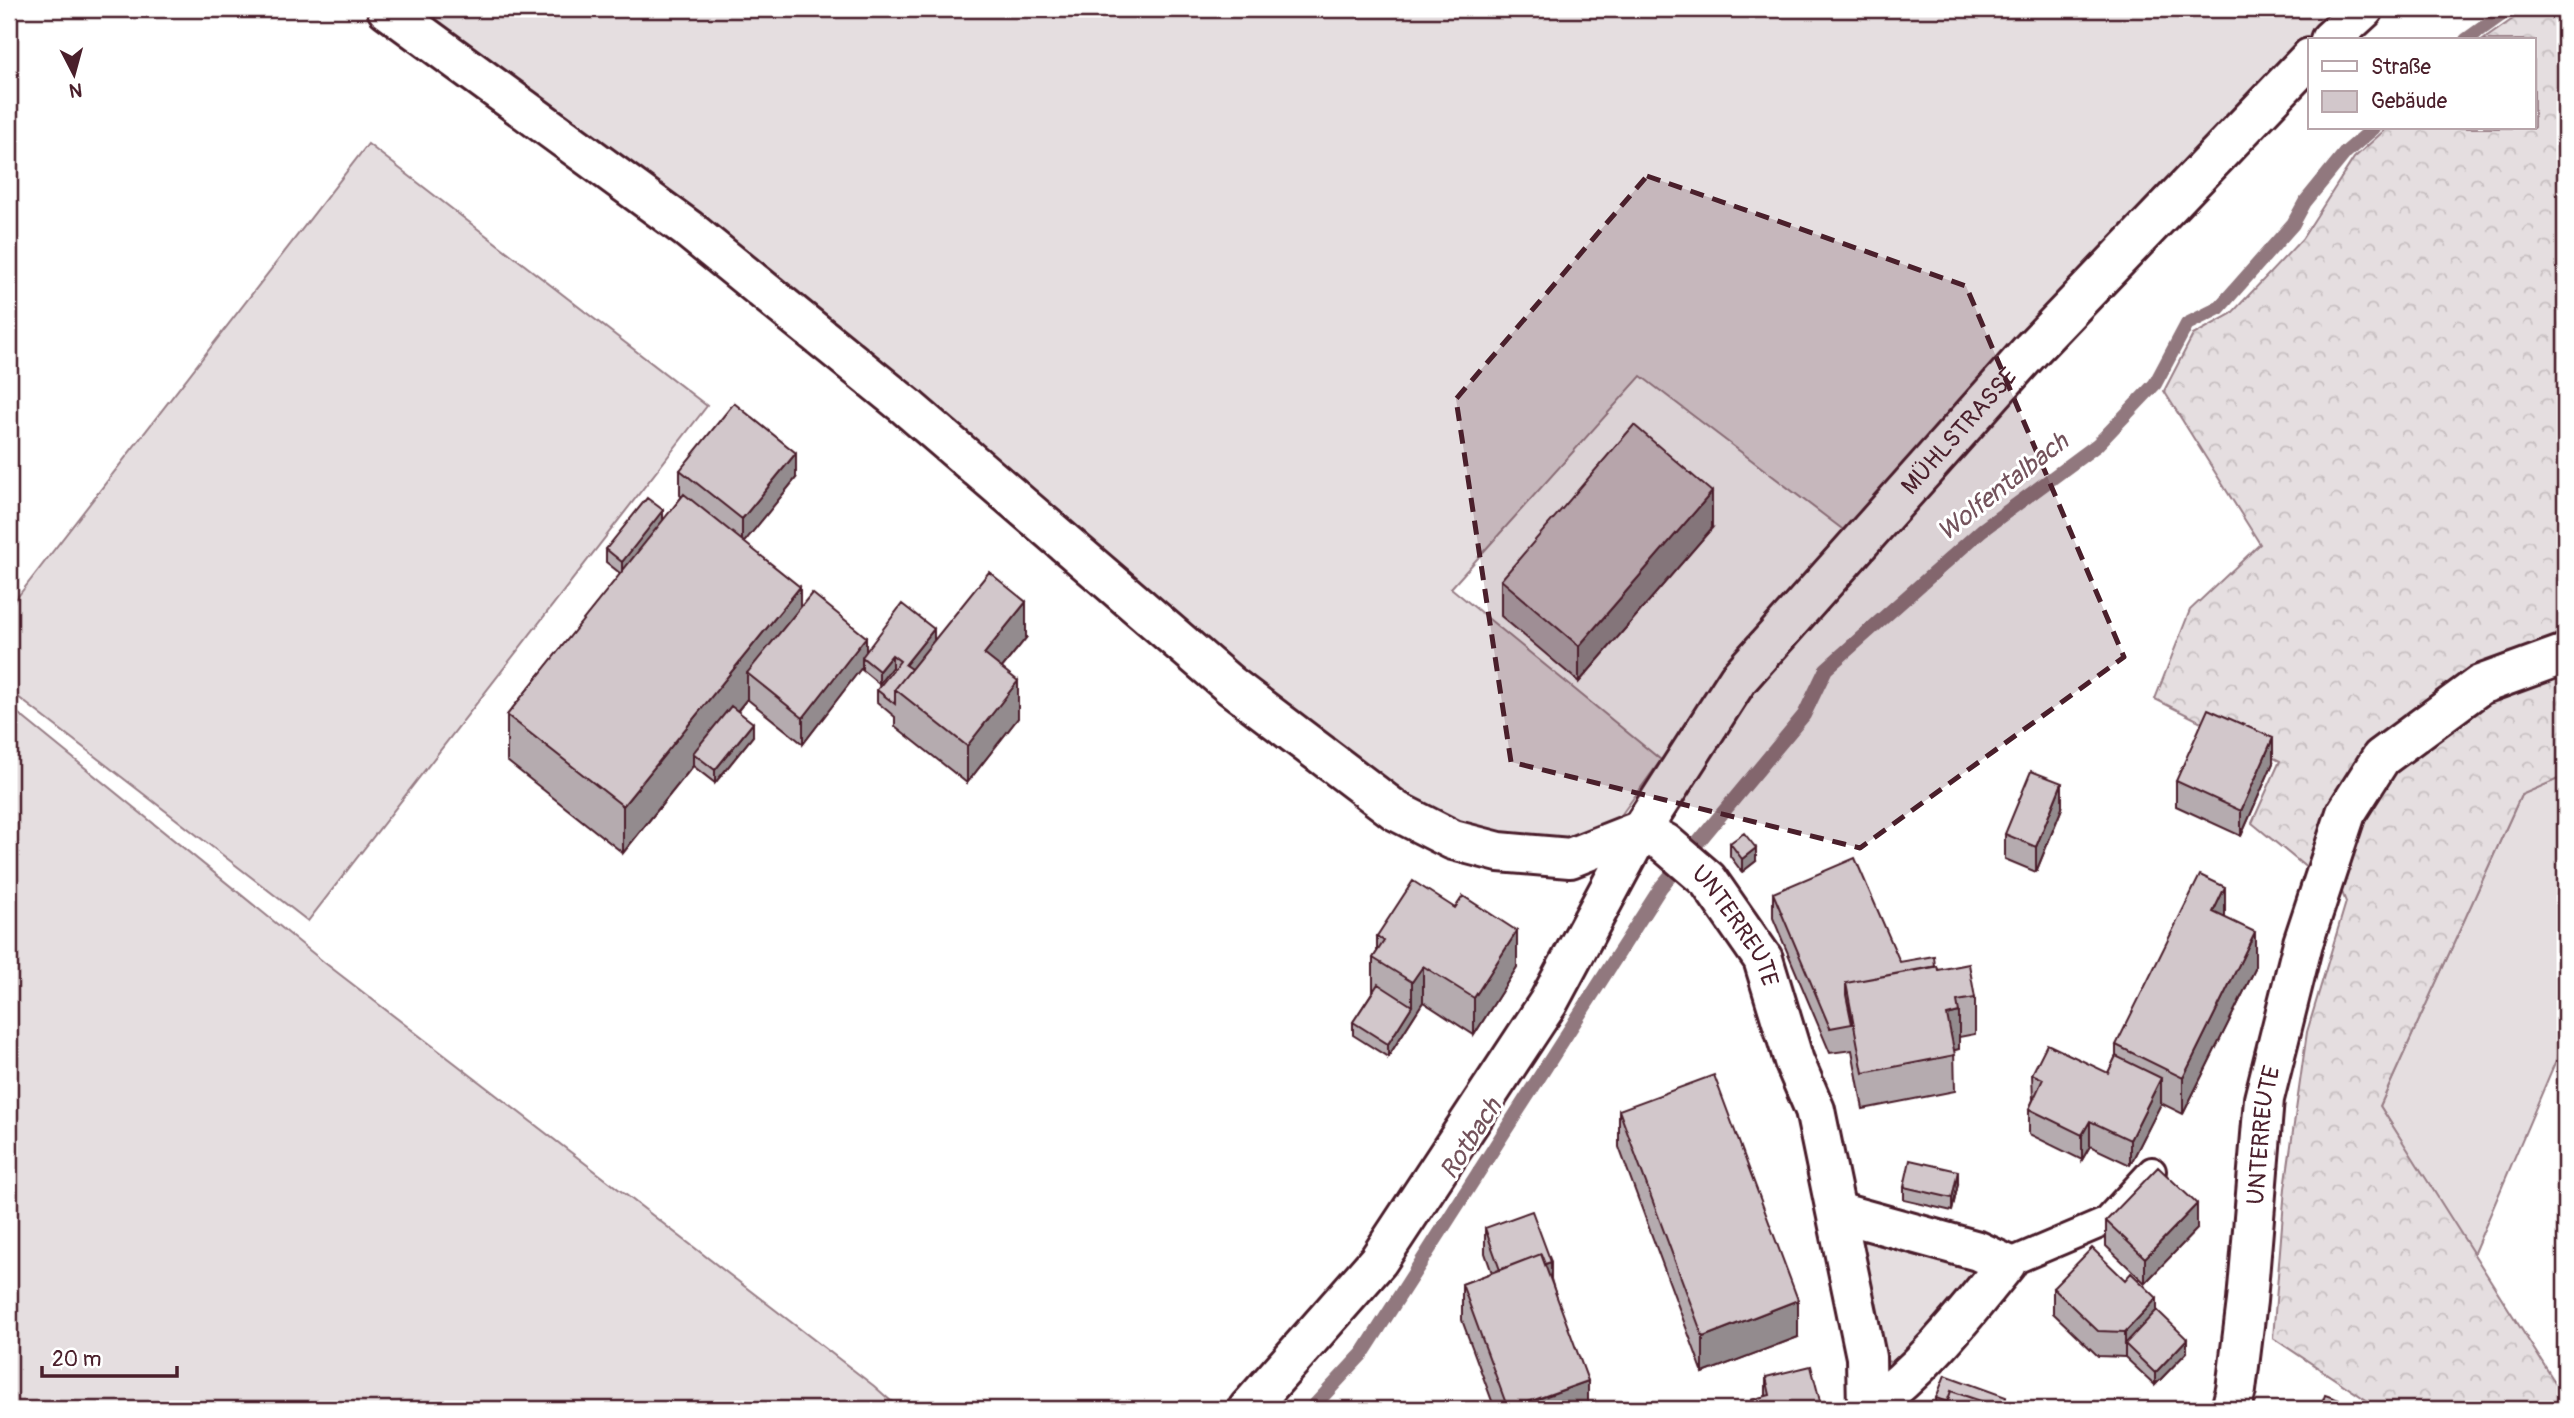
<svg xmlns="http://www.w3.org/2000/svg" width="2574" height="1418" font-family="Pangolin,sans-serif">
<defs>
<pattern id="forest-crowns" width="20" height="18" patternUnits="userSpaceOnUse" patternTransform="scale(1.75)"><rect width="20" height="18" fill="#e5dee0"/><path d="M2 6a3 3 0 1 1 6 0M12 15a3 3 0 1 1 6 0" fill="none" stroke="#c6bec0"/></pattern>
</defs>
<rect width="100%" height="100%" fill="#fff"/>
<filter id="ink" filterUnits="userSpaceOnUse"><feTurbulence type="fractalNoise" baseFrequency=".0143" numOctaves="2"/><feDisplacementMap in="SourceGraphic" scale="14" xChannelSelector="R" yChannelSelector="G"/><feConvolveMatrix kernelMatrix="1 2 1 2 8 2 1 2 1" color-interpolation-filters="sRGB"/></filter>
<g filter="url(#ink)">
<!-- grass -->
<path fill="#e5dee0" stroke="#987e86" stroke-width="2" d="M414 9H2341L2276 73 1850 535 1641 376 1451 588 1661 760 1619 818 1576 837 1549 843 1463 830 1404 801Z
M368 144 707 406 308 921 9 690V608Z
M9 706 325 963 874 1386 900 1409H9Z
M2565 776V1039L2473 1255 2380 1106 2521 795Z
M1869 1235 1979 1267 1981 1274 1896 1363 1886 1361 1880 1351 1861 1240Z"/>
<!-- forest -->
<path fill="url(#forest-crowns)" stroke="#987e86" stroke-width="2" d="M2527 9H2565V637L2365 755 2326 811 2308 869 2252 823 2280 761 2155 699 2190 610 2260 544 2164 391 2193 335 2231 314 2302 239 2354 158 2387 128H2534V40H2483Z
M2565 668V776L2521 795 2380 1106 2565 1398V1409H2380L2273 1338 2285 1188 2307 1032 2346 902 2338 882 2362 812 2388 773 2489 696Z"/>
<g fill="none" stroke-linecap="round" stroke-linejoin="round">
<!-- stream -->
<path stroke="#91787e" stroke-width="14" d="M2466 40 2509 9
M1311 1409 1363 1353 1661 887 1804 715 1826 669 1982 530 2097 445 2155 384 2187 324 2219 308 2293 224 2305 202 2345 153 2374 128"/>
<!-- service casing -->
<g stroke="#4a1f2b" stroke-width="32">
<path id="service" d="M2006 1264 2105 1222 2152 1171"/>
</g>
<!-- minor casing -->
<g stroke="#4a1f2b" stroke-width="44">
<g id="minor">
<path d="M387 9 688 229 907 407 1230 685 1396 811 1453 840 1499 852 1570 858 1641 830"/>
<path d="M2330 40 2364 9"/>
<path id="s1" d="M1641 830 1665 843 1708 880 1763 959 1794 1061 1815 1110 1866 1357 1867 1409"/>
<path d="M1837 1212 1978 1251 2006 1264C1963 1317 1923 1369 1868 1409"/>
<path id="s2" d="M1248 1409 1378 1261 1548 1003 1641 830 1738 679 2032 349 2310 58"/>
<path id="s3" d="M2231 1409 2236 1390 2247 1301 2264 1099 2303 943 2346 813 2381 758 2480 685 2565 654"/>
</g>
</g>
<!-- service -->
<use href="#service" stroke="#fff" stroke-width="26"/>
<!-- minor -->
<use href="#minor" stroke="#fff" stroke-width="38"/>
</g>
<!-- wall -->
<path fill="#b5abaf" stroke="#4a1f2b" stroke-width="2" d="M680 470 796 478 744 542 800 608 866 652 934 641 1026 638 1002 668 1018 718 967 783 895 726V717L877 702V690L894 669 892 667 879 684 862 670V667L803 744 747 699 738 711 753 736 715 783 693 766 623 853 507 761V715L621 574 606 562V549L663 521 682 497 680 495Z
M1712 528 1579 682 1501 616V580Z
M2273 763 2241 836 2176 806V781Z
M2062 808 2036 872 2005 859V834Z
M1730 843 1756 861 1742 872 1730 856Z
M1773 893 1900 962 1935 967 1975 998V1034L1959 1037V1049L1954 1050 1955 1091 1863 1109 1852 1050 1830 1053 1773 918Z
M2225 918 2255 969 2183 1114 2161 1103 2130 1165 2090 1146 2082 1160 2029 1134V1109L2033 1100 2032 1074 2108 1073 2116 1056V1045Z
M1377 936 1517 967 1474 1035 1423 1002 1388 1057 1353 1035V1022L1373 991V958L1377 952Z
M1619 1110 1798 1337 1703 1373 1619 1147Z
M1958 1184 1952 1211 1904 1200V1187Z
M2106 1221 2197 1229 2145 1283 2106 1246Z
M1485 1228 1551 1279 1588 1409H1495L1462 1320V1284L1492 1273 1485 1253Z
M2053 1288 2157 1310 2187 1352 2155 1385 2125 1357 2098 1356 2053 1313Z
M1766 1377 1822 1409H1751V1400L1766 1396Z
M1936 1398 2006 1409H1936Z"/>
<!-- shaded-wall -->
<path fill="#938b8e" stroke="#4a1f2b" stroke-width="2" d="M796 453V478L742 545V519Z
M1712 492V528L1579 682V646Z
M663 510V523L622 575V562Z
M800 587V633L747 673V699L699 758 693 753V766L623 853V806Z
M1026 602V638L984 690V654Z
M934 629V642L905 678V665Z
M866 637V660L862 657V667L803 744V718Z
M892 655V667L879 684V671Z
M1018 681V718L967 783V746Z
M753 723V736L715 783V770Z
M2273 738V763L2241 836V811Z
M2062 783V808L2036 872V847Z
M1756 848V861L1742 872V859Z
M2225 887V924L2213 912Z
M1517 931V967L1474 1035V998Z
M2255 932V969L2183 1114V1078Z
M1423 966V1002L1388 1057V1044L1412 1006V982Z
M1959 1012V1049L1947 1052V1015Z
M2161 1078V1104L2130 1165V1140Z
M2090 1121V1146L2082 1160V1135Z
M1958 1171V1184L1952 1211V1198Z
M2197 1204V1229L2145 1283V1258Z
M1551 1262V1287L1504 1279Z
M2157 1298V1323L2125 1344V1357V1332Z
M1798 1300V1337L1703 1373V1337Z
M2187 1339V1352L2155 1385V1373Z
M1588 1381V1409H1511Z
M2006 1397V1409H2002Z"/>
<!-- building -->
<path fill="#d2c7cb" stroke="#4a1f2b" stroke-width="2" d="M734 403 796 453 742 519 680 470Z
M1634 425 1712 492 1579 646 1501 580Z
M684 494 800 587 623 806 507 715Z
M647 498 663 510 622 562 606 549Z
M989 572 1026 602 984 654 1018 681 967 746 895 689Z
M812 593 866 637 803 718 747 673Z
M902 604 934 629 905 665 911 669 895 689V704L877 690 900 661 892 655 879 671 862 657Z
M731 706 753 723 715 770 693 753Z
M2208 709 2273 738 2241 811 2176 781Z
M2031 771 2062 783 2036 847 2005 834Z
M1744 833 1756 848 1742 859 1730 843Z
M1855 858 1900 962 1934 956 1935 967 1846 983V995L1852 1024 1830 1028 1773 893Z
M2200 875 2225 887 2213 912 2255 932 2183 1078 2116 1045Z
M1413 881 1455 908 1463 896 1517 931 1474 998 1423 966 1412 982 1373 958 1384 941 1377 936Z
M1969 964 1975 998 1957 1001 1959 1012 1947 1015 1955 1055 1863 1073 1846 983 1937 966 1938 970Z
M1378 984 1412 1006 1388 1044 1353 1022Z
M2047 1044 2108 1073 2116 1056 2161 1078 2130 1140 2090 1121 2082 1135 2029 1109 2043 1079 2032 1074Z
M1714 1075 1798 1300 1703 1337 1619 1110Z
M1910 1160 1958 1171 1952 1198 1904 1187Z
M2158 1167 2197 1204 2145 1258 2106 1221Z
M1532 1211 1551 1262 1545 1264 1541 1254 1500 1270 1485 1228Z
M2092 1248 2125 1280 2131 1273 2157 1298 2125 1332 2098 1331 2053 1288Z
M1541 1254 1588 1381 1508 1409 1462 1284Z
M2157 1310 2187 1339 2155 1373 2125 1344Z
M1811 1366 1822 1409H1754L1751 1400 1770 1395 1766 1377Z
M1945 1375 2006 1397 2002 1408 1951 1391 1947 1402 1936 1398Z
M1951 1391 2004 1409H1945Z
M2325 1395 2365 1409H2320Z"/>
</g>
<!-- marked area -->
<path fill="#4a1f2b" fill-opacity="0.2" stroke="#4a1f2b" stroke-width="5" stroke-dasharray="14 9" stroke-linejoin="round" d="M1647 176 1966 286 2124 657 1860 848 1511 762 1456 399Z"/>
<g text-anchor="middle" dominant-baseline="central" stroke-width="6" stroke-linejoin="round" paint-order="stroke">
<!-- street labels -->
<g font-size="24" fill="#4a1f2b" stroke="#fff">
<text stroke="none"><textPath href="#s2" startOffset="1214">MÜHLSTRASSE</textPath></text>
<text stroke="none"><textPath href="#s1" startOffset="138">UNTERREUTE</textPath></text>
<text stroke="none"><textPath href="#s3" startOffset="276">UNTERREUTE</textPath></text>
</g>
<!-- water labels -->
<g font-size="26" font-style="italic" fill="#74535c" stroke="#fff">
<text transform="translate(2003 487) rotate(-38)">Wolfentalbach</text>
<text transform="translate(1471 1139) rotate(-57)">Rotbach</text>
</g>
</g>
<!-- margin -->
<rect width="2574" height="1418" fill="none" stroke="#fff" stroke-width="35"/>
<rect x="18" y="18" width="2539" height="1383" fill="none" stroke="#4a1f2b" stroke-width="2.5" filter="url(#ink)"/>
<!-- legend -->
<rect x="2308" y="38" width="228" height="91" fill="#ffffff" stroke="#b7a5aa" stroke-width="2"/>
<rect x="2322" y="61" width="35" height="10" fill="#ffffff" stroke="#b7a5aa" stroke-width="2"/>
<text x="2371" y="74" font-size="21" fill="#4a1f2b">Straße</text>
<rect x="2322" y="91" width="35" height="21" fill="#d2c7cb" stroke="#b7a5aa" stroke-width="2"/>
<text x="2371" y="108" font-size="21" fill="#4a1f2b">Gebäude</text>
<!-- north arrow -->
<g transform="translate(74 74) rotate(174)" stroke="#ffffff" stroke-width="5" paint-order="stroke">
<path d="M0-5L12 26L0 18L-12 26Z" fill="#4a1f2b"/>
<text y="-10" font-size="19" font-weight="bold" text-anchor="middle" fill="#4a1f2b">N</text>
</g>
<!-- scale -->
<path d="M42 1366v10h135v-10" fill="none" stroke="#4a1f2b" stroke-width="3.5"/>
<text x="52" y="1366" font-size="21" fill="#4a1f2b" stroke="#ffffff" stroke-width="5" paint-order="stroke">20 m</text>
</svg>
